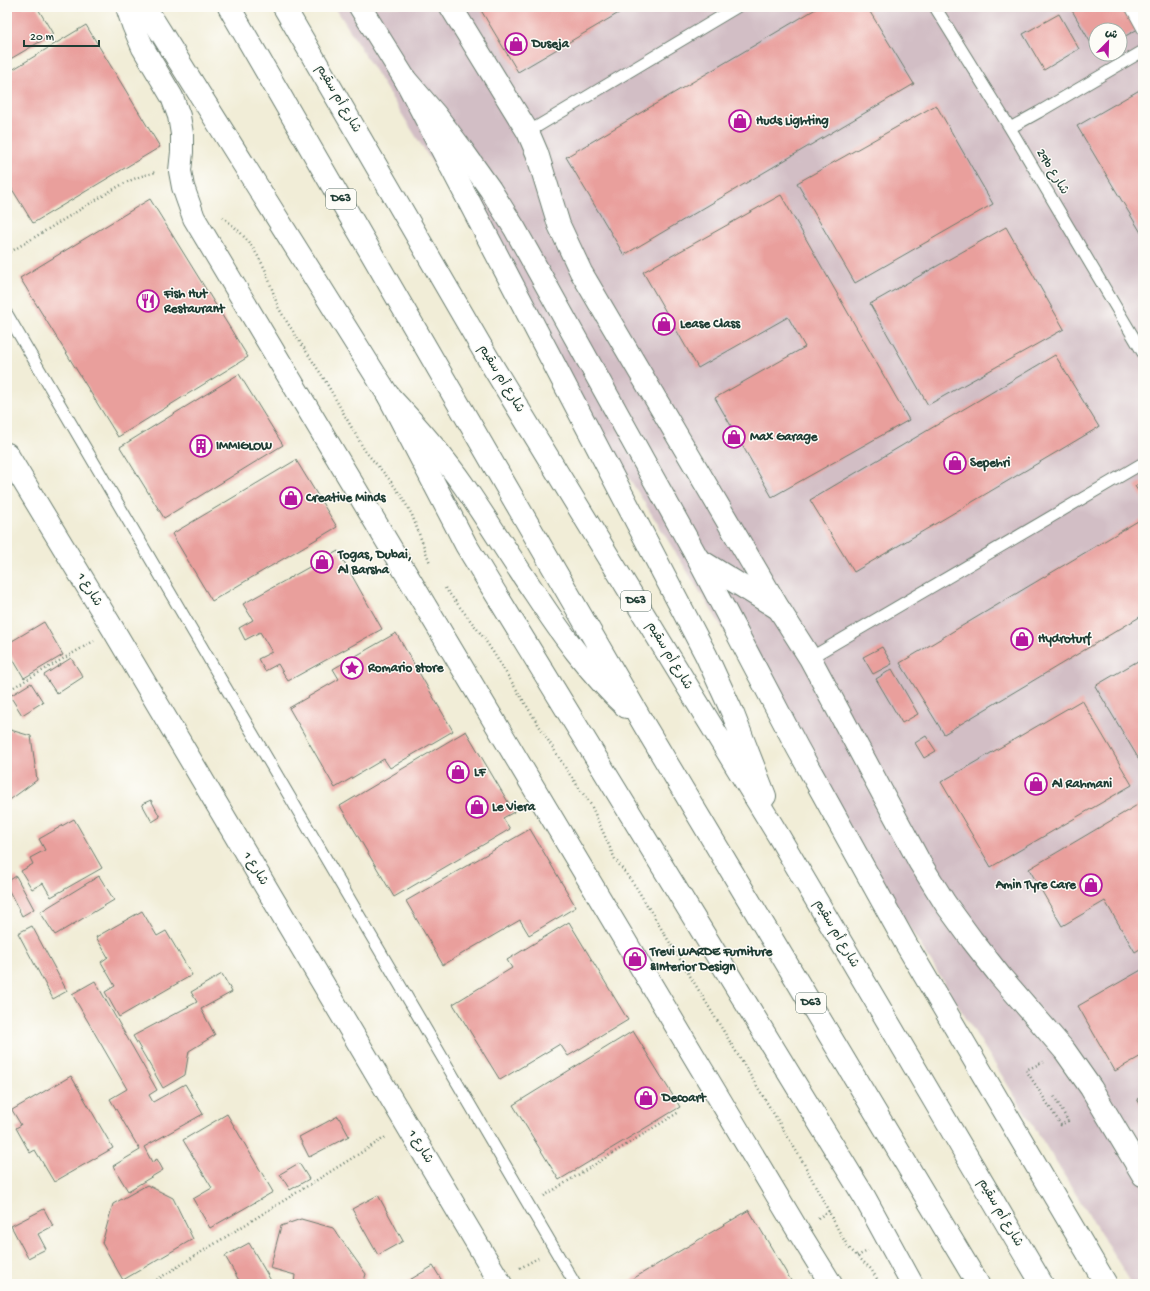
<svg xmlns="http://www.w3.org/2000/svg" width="1150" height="1291" viewBox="0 0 1150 1291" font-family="'Gochi Hand','Playpen Sans Arabic',sans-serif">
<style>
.industrial{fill:#d2bec5;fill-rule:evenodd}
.building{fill:#e99f9c}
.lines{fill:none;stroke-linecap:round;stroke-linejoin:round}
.lane-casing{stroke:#687b6d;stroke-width:13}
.street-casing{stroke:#687b6d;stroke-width:24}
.secondary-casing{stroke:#687b6d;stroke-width:24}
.primary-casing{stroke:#687b6d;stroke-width:24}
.path{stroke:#687b6d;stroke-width:2.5;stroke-dasharray:1 3;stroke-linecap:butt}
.lane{stroke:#fff;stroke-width:11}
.street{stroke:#fff;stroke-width:22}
.secondary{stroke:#fff;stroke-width:22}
.primary{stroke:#fff;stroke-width:22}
.labels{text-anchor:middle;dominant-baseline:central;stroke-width:3;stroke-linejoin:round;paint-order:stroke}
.shield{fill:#fdfcf7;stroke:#62766e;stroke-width:1}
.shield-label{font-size:12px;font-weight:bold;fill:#1f3d34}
.poi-label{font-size:13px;font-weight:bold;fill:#1f3d34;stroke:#fdfcf7;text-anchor:start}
.street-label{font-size:13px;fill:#1f3d34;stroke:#fdfcf7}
</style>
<rect width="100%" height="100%" fill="#fdfcf7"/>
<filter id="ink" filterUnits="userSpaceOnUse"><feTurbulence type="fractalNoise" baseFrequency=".025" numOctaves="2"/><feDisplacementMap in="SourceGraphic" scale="8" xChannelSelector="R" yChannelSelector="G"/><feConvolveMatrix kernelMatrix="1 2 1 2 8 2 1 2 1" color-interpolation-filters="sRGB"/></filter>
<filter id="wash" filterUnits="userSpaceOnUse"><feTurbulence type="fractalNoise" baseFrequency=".012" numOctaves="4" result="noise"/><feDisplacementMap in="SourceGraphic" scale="16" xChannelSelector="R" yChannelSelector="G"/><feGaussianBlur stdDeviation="0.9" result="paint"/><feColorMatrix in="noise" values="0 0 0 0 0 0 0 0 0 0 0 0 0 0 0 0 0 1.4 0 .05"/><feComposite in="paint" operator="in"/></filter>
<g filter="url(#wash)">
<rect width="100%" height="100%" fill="#f1edd7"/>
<!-- industrial -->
<path class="industrial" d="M 335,7 L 1143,7 L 1143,1284 L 1132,1284 ZM 1096,30 L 1120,30 L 1120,54 L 1096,54 Z"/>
<g id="blocks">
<!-- building -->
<path class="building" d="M 7,7 L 37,7 L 53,34 L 7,61 Z
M 479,7 L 629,7 L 518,72 Z
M 819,7 L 867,7 L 914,84 L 624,255 L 566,157 Z
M 1070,7 L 1125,7 L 1138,29 L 1120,39 L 1120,30 L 1096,30 L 1096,52 Z
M 1059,14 L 1079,49 L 1044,70 L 1023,34 Z
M 86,25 L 160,147 L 33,223 L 7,181 L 7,73 Z
M 1143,88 L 1143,236 L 1077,126 Z
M 936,105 L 993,204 L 855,283 L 797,183 Z
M 781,195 L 909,420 L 772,497 L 715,398 L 805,347 L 788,317 L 698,368 L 643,272 Z
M 150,199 L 248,357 L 118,437 L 20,278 Z
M 1006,227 L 1064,329 L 928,405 L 870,304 Z
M 1055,355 L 1099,427 L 854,572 L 810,500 Z
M 239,374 L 283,445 L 164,518 L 120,447 Z
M 296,460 L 337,527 L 212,601 L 172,534 Z
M 1143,481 L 1143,499 L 1135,486 Z
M 1143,518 L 1143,615 L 944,734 L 900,663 Z
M 338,551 L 382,629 L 288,681 L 278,664 L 265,671 L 258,659 L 272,652 L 260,632 L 245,640 L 239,628 L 253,620 L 243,604 Z
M 44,622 L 63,655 L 24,678 L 7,649 L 7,644 Z
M 396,633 L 453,731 L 390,768 L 384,759 L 335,788 L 289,708 L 339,679 L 333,669 Z
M 882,647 L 892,664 L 873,674 L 863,657 Z
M 71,658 L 83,677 L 57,694 L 44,675 Z
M 1143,658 L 1143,766 L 1095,686 Z
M 892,669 L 918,714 L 902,723 L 876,679 Z
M 31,683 L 43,702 L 22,715 L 10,696 Z
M 1082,700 L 1132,785 L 991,867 L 941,782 Z
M 7,729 L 31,736 L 37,780 L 7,802 Z
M 466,731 L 514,812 L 503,818 L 510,829 L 394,897 L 340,806 Z
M 926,736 L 936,751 L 924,758 L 915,743 Z
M 151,800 L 160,817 L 152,822 L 142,804 Z
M 1139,804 L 1143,811 L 1143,947 L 1135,952 L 1105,901 L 1062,926 L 1029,869 Z
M 74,819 L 102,868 L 51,897 L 43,883 L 32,889 L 21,871 L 33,864 L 30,858 L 45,850 L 39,839 Z
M 530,829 L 576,907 L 529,935 L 520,920 L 443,965 L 406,901 Z
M 16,876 L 34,909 L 22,916 L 7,887 L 7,882 Z
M 99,876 L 114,900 L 55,935 L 40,912 Z
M 142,911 L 157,936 L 166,931 L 192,975 L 119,1017 L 105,992 L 115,986 L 101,962 L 108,957 L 96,937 Z
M 569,922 L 628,1020 L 568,1056 L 560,1044 L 500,1080 L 453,1004 L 512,968 L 507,960 Z
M 32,926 L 67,991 L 53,999 L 18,933 Z
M 1143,969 L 1143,1055 L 1115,1071 L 1078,1006 Z
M 222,974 L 232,992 L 201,1009 L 215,1035 L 189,1051 L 185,1075 L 163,1088 L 133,1036 L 197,1002 L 191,992 Z
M 95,981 L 157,1090 L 149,1095 L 153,1102 L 185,1084 L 203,1114 L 144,1147 L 152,1162 L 157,1159 L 163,1170 L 128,1191 L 113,1166 L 140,1150 L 110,1099 L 127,1089 L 72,994 Z
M 633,1031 L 680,1107 L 559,1180 L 513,1105 Z
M 71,1076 L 113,1148 L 54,1182 L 35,1150 L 30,1153 L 16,1128 L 21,1125 L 12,1110 Z
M 1143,1096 L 1143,1109 L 1137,1099 Z
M 227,1114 L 273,1192 L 210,1228 L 193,1199 L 212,1188 L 183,1140 Z
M 338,1116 L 349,1136 L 309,1157 L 299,1137 Z
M 299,1163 L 309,1179 L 290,1190 L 280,1174 Z
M 147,1185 L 173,1198 L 193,1239 L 123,1280 L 102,1243 L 113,1204 Z
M 378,1195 L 403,1241 L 378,1255 L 352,1209 Z
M 44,1209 L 53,1226 L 38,1234 L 46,1249 L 28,1258 L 11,1226 Z
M 749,1210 L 793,1284 L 624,1284 Z
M 301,1219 L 333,1228 L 366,1274 L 363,1284 L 294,1284 L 295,1275 L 270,1268 L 281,1226 Z
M 249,1243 L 273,1284 L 241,1284 L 225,1256 Z
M 433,1266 L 444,1284 L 403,1284 Z"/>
</g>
</g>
<g filter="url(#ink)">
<use href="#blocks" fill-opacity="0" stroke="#687b6d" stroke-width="1"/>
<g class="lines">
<!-- lane casing -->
<g class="lane-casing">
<path id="lane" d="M 935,7 L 1010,128 L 1143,353
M 1131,7 L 1143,29
M 1010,128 L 1039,112 L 1143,51
M 528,132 L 737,7
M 7,314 L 575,1284
M 810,658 L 1143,463"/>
</g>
<!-- street casing -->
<g class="street-casing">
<path id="street" d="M 127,7 L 133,25 L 143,48 L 172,97 L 179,116 L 182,134 L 182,152 L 180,171 L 183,187 L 194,218 L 797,1229 L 831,1284
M 451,7 L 528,132 L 537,153 L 559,225 L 581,272 L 779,609 L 810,658 L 920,863 L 945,903 L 972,940 L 1001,977 L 1065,1051 L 1091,1088 L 1143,1175
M 7,454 L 113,629 L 501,1284"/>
</g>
<!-- secondary casing -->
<g class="secondary-casing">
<path id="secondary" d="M 145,7 L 388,395 L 466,545 L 865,1198 L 912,1284
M 360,7 L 405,79 L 435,114 L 463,151 L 490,189 L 515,229 L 698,559 L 797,747 L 906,944 L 1106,1284
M 698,559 L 779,609"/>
</g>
<!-- primary casing -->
<g class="primary-casing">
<path id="primary" d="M 229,7 L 643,723 L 978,1284
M 284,7 L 493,367 L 778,835 L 1042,1284
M 405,79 L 706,655 L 733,714 L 765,796
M 388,395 C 415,424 441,453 464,486 C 488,521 510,557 534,592 C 561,633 589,673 626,707"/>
</g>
<!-- path -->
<path class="path" d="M 223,217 L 240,232 L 251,245 L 259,258 L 266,271 L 278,307 L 287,322 L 323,377 L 365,451 L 389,479 L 402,497 L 412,515 L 430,563
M 7,254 L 114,189 C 128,181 141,175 157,172
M 445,588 L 481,634 L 493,652 L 568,772 L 591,805 L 615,859 L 636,887 L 803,1162 L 841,1235 L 849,1248 L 871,1269 L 880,1284
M 7,691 L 94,641
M 1044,1062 L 1026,1070 L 1061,1125 L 1068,1121 L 1054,1096
M 544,1196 L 679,1112
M 818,1218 L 830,1211
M 857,1256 L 868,1251
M 520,1268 L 538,1258
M 150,1284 L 386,1137"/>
<!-- lane -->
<use href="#lane" class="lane"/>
<!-- street -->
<use href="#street" class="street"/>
<!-- secondary -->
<use href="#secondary" class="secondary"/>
<!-- primary -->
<use href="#primary" class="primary"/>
</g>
</g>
<!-- icons -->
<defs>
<g id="shop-ring" transform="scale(1.15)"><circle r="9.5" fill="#fdfcf7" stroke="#b5179e" stroke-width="1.5"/><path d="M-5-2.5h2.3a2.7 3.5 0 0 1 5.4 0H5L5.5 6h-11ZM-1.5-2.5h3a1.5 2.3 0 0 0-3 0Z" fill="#b5179e"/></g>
<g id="restaurant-ring" transform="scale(1.15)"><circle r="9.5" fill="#fdfcf7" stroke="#b5179e" stroke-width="1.5"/><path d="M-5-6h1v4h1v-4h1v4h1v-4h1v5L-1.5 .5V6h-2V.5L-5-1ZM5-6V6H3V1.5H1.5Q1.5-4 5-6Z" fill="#b5179e"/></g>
<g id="building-ring" transform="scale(1.15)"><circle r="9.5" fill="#fdfcf7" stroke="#b5179e" stroke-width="1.5"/><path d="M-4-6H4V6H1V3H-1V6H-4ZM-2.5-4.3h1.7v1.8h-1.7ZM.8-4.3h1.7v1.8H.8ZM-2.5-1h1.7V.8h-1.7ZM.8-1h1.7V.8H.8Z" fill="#b5179e"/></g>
<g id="sight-ring" transform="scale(1.15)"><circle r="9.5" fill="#fdfcf7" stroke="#b5179e" stroke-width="1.5"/><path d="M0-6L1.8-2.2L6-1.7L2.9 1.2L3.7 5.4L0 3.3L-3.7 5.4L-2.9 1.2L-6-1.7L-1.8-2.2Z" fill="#b5179e"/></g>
</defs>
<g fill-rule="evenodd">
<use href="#shop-ring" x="516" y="44"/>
<use href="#shop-ring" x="740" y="121"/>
<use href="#restaurant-ring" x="148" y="301"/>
<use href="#shop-ring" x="664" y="324"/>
<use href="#shop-ring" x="734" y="437"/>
<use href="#building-ring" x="201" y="446"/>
<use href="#shop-ring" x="955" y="463"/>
<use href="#shop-ring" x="291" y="498"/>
<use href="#shop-ring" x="322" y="562"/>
<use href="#shop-ring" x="1022" y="639"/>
<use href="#sight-ring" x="352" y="668"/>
<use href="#shop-ring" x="458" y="772"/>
<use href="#shop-ring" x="1036" y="784"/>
<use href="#shop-ring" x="477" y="807"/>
<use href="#shop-ring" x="1091" y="885"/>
<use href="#shop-ring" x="635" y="959"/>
<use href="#shop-ring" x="646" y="1098"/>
</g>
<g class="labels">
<!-- shield labels -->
<g class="shield">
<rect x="326" y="189" width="30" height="20" rx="3"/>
<rect x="621" y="591" width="30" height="20" rx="3"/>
<rect x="796" y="993" width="30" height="20" rx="3"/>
</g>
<g class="shield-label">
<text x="341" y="199">D63</text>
<text x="636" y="601">D63</text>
<text x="811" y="1003">D63</text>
</g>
<!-- poi labels -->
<g class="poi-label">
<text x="532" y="44">Duseja</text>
<text x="756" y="121">Huds Lighting</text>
<text x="164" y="294">Fish Hut<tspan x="164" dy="15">Restaurant</tspan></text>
<text x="680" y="324">Lease Class</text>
<text x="750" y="437">Max Garage</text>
<text x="216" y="446">IMMIGLOW</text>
<text x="970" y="463">Sepehri</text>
<text x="306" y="498">Creative Minds</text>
<text x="338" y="555">Togas, Dubai,<tspan x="338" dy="15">Al Barsha</tspan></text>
<text x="1038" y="639">Hydroturf</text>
<text x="368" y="668">Romario store</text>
<text x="474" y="772">LF</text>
<text x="1052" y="784">Al Rahmani</text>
<text x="492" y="807">Le Viera</text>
<text x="1076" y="885" text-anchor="end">Amin Tyre Care</text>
<text x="650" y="952">Trevi WARDE Furniture<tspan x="650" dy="15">&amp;Interior Design</tspan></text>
<text x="662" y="1098">Decoart</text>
</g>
<!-- street labels -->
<g class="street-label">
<text transform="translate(338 99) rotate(60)">شارع أم سقيم</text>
<text transform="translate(1052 172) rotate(59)">29b شارع</text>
<text transform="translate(501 379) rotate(59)">شارع أم سقيم</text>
<text transform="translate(89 590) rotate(59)">شارع 1</text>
<text transform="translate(669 656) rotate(59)">شارع أم سقيم</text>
<text transform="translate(255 869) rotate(59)">شارع 1</text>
<text transform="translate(836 934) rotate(60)">شارع أم سقيم</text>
<text transform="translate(420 1147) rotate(59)">شارع 1</text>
<text transform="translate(1000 1213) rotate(60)">شارع أم سقيم</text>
</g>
</g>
<!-- margin -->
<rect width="1150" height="1291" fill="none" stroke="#fdfcf7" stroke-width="24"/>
<!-- north arrow -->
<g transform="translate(1108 42) rotate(23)"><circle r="19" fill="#fdfcf7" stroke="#a4b0a9"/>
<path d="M0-3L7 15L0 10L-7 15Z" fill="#b5179e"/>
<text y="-6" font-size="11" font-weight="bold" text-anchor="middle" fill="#1f3d34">ش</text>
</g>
<!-- scale -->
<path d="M24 40v6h75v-6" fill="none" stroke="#1f3d34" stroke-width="2"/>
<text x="30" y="40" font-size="12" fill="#1f3d34" stroke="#fdfcf7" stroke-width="3" paint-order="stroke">20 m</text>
</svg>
